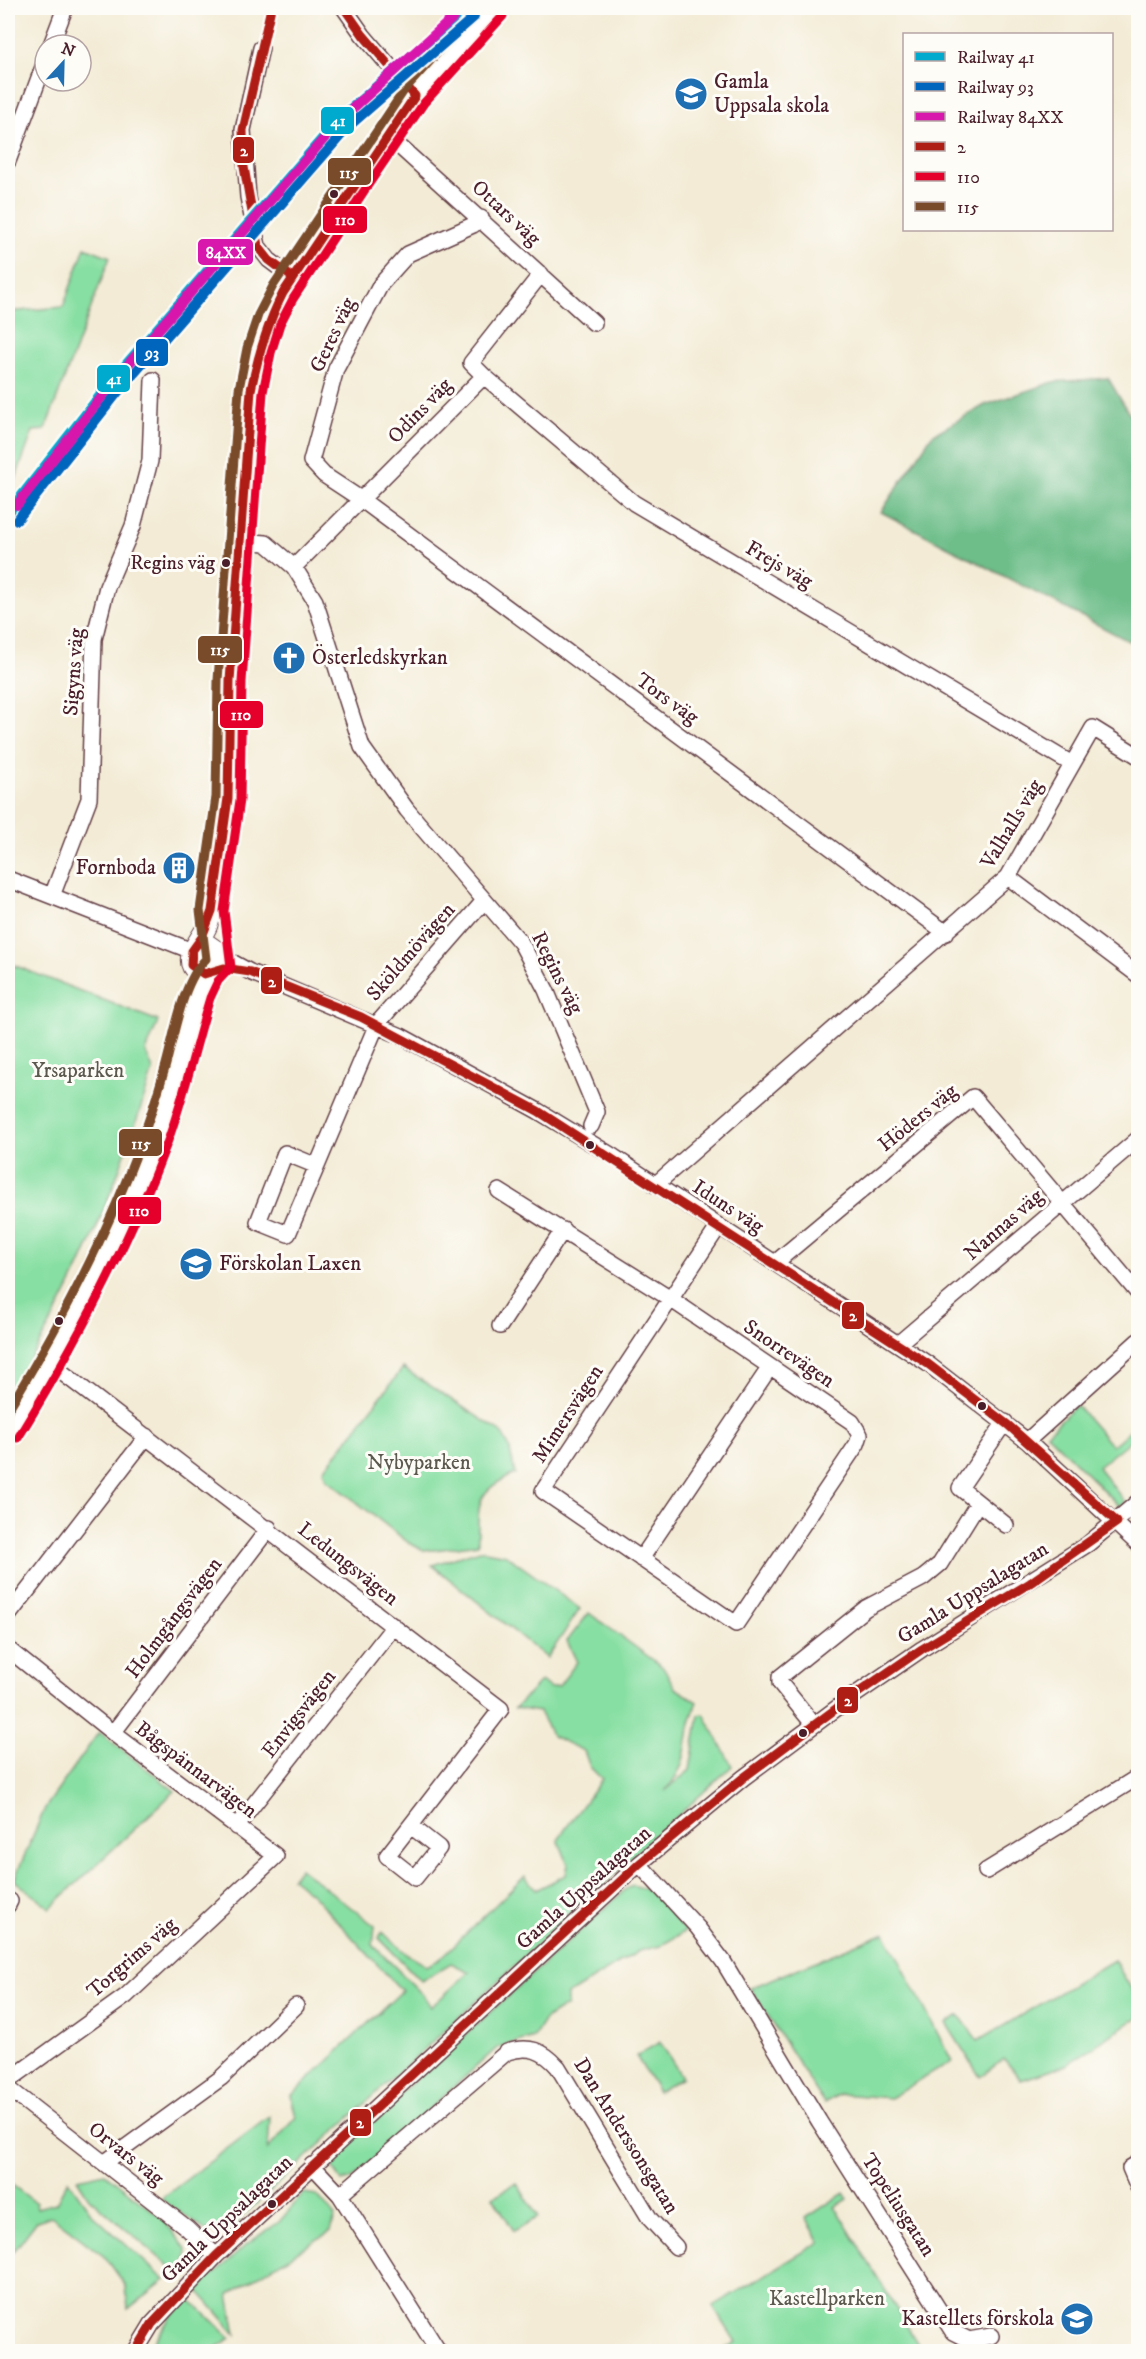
<svg xmlns="http://www.w3.org/2000/svg" width="1146" height="2359" viewBox="0 0 1146 2359" font-family="'IM FELL DW Pica',serif">
<style>
.green{fill:#87dfa3;stroke:#687f67;stroke-width:1.5}
.forest{fill:#6dbe89;stroke:#5c6e5a;stroke-width:1.5}
.lines{fill:none;stroke-linecap:round;stroke-linejoin:round}
.minor-casing{stroke:#633e44;stroke-width:18}
.major-casing{stroke:#633e44;stroke-width:22}
.minor{stroke:#fff;stroke-width:15}
.major{stroke:#fff;stroke-width:20}
.bus-1-casing{stroke:#fdfcf7;stroke-width:14}
.bus-2-casing{stroke:#fdfcf7;stroke-width:14}
.bus-3-casing{stroke:#fdfcf7;stroke-width:14}
.bus-1{stroke:#af1e14;stroke-width:9}
.bus-2{stroke:#e4002b;stroke-width:9}
.bus-3{stroke:#7a4b2a;stroke-width:9}
.rail-1-casing{stroke:#fdfcf7;stroke-width:15}
.rail-2-casing{stroke:#fdfcf7;stroke-width:15}
.rail-3-casing{stroke:#fdfcf7;stroke-width:15}
.rail-1{stroke:#00a9ce;stroke-width:10}
.rail-2{stroke:#0065bd;stroke-width:10}
.rail-3{stroke:#d817ac;stroke-width:10}
.bus-dot{fill:#4a1f2b;stroke:#fdfcf7;stroke-width:2}
.labels{text-anchor:middle;dominant-baseline:central;stroke-width:6;stroke-linejoin:round;paint-order:stroke}
.bus-label{font-size:20px;fill:#4a1f2b;stroke:#fdfcf7;text-anchor:end}
.poi-label{font-size:21px;fill:#4a1f2b;stroke:#fdfcf7;text-anchor:start}
.street-label{font-size:21px;fill:#4a1f2b;stroke:#fdfcf7}
.park-label{font-size:21px;fill:#5c594f;stroke:#fdfcf7}
.line-badge{stroke:#fdfcf7;stroke-width:2}
.badge-label{font-size:16px;text-anchor:middle;font-weight:bold;fill:#fff}
</style>
<rect width="100%" height="100%" fill="#fdfcf7"/>
<filter id="ink" filterUnits="userSpaceOnUse"><feTurbulence type="fractalNoise" baseFrequency=".0167" numOctaves="2"/><feDisplacementMap in="SourceGraphic" scale="12" xChannelSelector="R" yChannelSelector="G"/><feConvolveMatrix kernelMatrix="1 2 1 2 8 2 1 2 1" color-interpolation-filters="sRGB"/></filter>
<filter id="wash" filterUnits="userSpaceOnUse"><feTurbulence type="fractalNoise" baseFrequency=".008" numOctaves="4" result="noise"/><feDisplacementMap in="SourceGraphic" scale="24" xChannelSelector="R" yChannelSelector="G"/><feGaussianBlur stdDeviation="1.35" result="paint"/><feColorMatrix in="noise" values="0 0 0 0 0 0 0 0 0 0 0 0 0 0 0 0 0 1.4 0 .05"/><feComposite in="paint" operator="in"/></filter>
<g filter="url(#wash)">
<rect width="100%" height="100%" fill="#f3ebd5"/>
<!-- green -->
<path class="green" d="M 85,247 L 110,257 L 45,430 L 33,431 L 15,480 L 8,488 L 8,312 L 63,307 Z
M 8,963 L 158,1021 L 146,1052 L 153,1070 C 126,1155 95,1243 52,1321 C 38,1347 22,1372 8,1397 Z
M 403,1368 L 501,1432 L 509,1446 L 515,1474 C 475,1490 478,1504 478,1544 L 435,1550 L 423,1550 L 409,1543 L 327,1479 L 324,1470 Z
M 1076,1405 L 1112,1446 L 1138,1424 L 1138,1434 L 1098,1467 L 1125,1502 L 1119,1506 L 1047,1434 Z
M 480,1550 L 506,1555 L 580,1609 L 547,1658 L 432,1565 Z
M 589,1613 L 664,1668 L 675,1688 L 698,1702 C 680,1737 695,1757 665,1791 L 690,1770 L 699,1715 L 704,1714 L 732,1766 L 231,2227 L 208,2232 L 161,2199 L 270,2116 L 268,2149 L 296,2117 L 291,2096 L 402,1991 L 312,1894 L 292,1878 L 300,1868 L 375,1926 L 373,1945 L 423,1995 L 431,2007 L 469,1972 L 451,1963 L 421,1981 L 379,1938 L 382,1932 L 408,1955 L 427,1966 L 439,1960 L 525,1876 L 536,1890 L 566,1875 L 568,1864 L 558,1839 L 602,1779 L 590,1767 L 584,1751 L 552,1736 L 539,1712 L 515,1708 L 541,1681 L 550,1688 L 559,1686 L 577,1662 L 567,1641 Z
M 99,1732 L 175,1791 L 50,1908 L 14,1880 L 45,1808 Z
M 633,1885 L 650,1891 L 686,1931 L 660,1946 L 639,1951 L 567,1995 L 567,2005 L 545,2019 L 534,2037 L 497,2048 L 352,2179 L 342,2181 L 334,2169 L 335,2155 L 346,2143 L 626,1889 Z
M 885,1933 L 952,2061 L 890,2098 L 840,2094 L 824,2103 L 750,1988 Z
M 1114,1960 L 1138,2000 L 1138,2017 L 1066,2065 L 1021,2080 L 1004,2059 L 980,2077 L 946,2023 L 959,2015 L 978,2041 Z
M 660,2042 L 682,2077 L 658,2092 L 636,2056 Z
M 105,2173 L 164,2220 L 187,2250 L 186,2261 L 175,2271 L 89,2198 L 77,2179 Z
M 68,2180 L 92,2214 L 165,2280 L 128,2309 L 126,2286 L 106,2258 L 51,2216 L 37,2221 L 8,2259 L 8,2182 L 36,2203 L 37,2208 L 56,2203 Z
M 517,2183 L 538,2217 L 514,2231 L 493,2197 Z
M 304,2193 L 317,2195 L 335,2216 L 331,2231 L 229,2294 L 236,2334 L 194,2286 L 216,2273 L 247,2244 L 279,2222 Z
M 844,2193 L 848,2199 L 835,2207 L 922,2351 L 721,2351 L 736,2342 L 713,2306 L 820,2242 L 806,2218 Z
M 188,2298 L 231,2338 L 211,2351 L 149,2351 L 170,2317 Z"/>
<!-- forest -->
<path class="forest" d="M 1108,378 L 1138,429 L 1138,646 L 881,512 L 932,435 L 985,405 L 1053,382 Z"/>
</g>
<g filter="url(#ink)">
<g class="lines">
<!-- minor casing -->
<g class="minor-casing">
<path id="minor" d="M 344,8 L 363,35 L 415,96
M 51,45 L 65,8
M 261,48 L 243,130 L 248,197 L 258,246 L 269,260 L 293,278
M 388,136 L 594,323
M 8,161 L 45,62
M 481,218 L 473,225 L 408,254 L 381,284 L 336,369 L 311,461 L 324,475 L 362,500 L 946,933
M 484,376 L 634,503 L 1072,764
M 240,541 L 266,543 L 294,567 L 315,601 L 362,747 L 407,810 L 521,943 L 546,990 L 597,1112 L 591,1126
M 294,567 L 484,376 L 471,363 L 541,274
M 1008,877 L 1138,975
M 8,879 L 192,951
M 52,896 L 89,799 L 94,639 L 107,587 L 133,526 L 150,461 L 153,380
M 219,955 L 250,972 L 401,1036 L 538,1111 L 614,1157 L 928,1364 L 1027,1441 L 1138,1544
M 317,1166 L 288,1234 L 258,1222 L 285,1153 L 317,1166 L 377,1024 L 484,901
M 655,1185 L 1008,877 L 1093,728 L 1138,756
M 499,1191 L 669,1298 L 852,1422 L 860,1435 L 857,1444 L 736,1624 L 543,1491 L 719,1226
M 775,1263 L 973,1097 L 1138,1293
M 500,1326 L 563,1230
M 899,1343 L 1138,1139
M 51,1364 L 501,1709 L 387,1856 L 415,1878 L 439,1848 L 411,1826
M 1005,1422 L 960,1488 L 1006,1525
M 1027,1441 L 1138,1341
M 641,1559 L 770,1367
M 8,1616 L 147,1436
M 8,1649 L 113,1733 L 276,1856 L 126,1996 L 8,2081
M 814,1725 L 780,1683 L 780,1677 L 866,1608 L 923,1578 L 940,1564 L 978,1503
M 113,1733 L 269,1528
M 236,1827 L 394,1626
M 639,1864 L 698,1928 L 723,1961 L 819,2121 L 953,2332 L 969,2340 L 991,2336
M 986,1871 L 1138,1777
M 8,1905 L 10,1901
M 8,2088 L 187,2228 L 216,2256
M 104,2163 L 221,2078 L 296,2006
M 1138,2163 L 1130,2168 L 1138,2187
M 312,2165 L 340,2195 L 439,2352
M 340,2195 L 507,2052 C 529,2045 543,2050 558,2067 L 650,2219 L 676,2247
M 135,2352 L 152,2324 L 216,2256 L 639,1864 L 743,1778 L 849,1699 L 922,1649 L 1088,1544 L 1138,1502"/>
</g>
<!-- major casing -->
<g class="major-casing">
<path id="major" d="M 196,947 L 208,945 L 218,952 L 220,960 C 218,971 209,976 198,973 C 180,959 201,941 207,926 C 220,890 222,851 226,814 C 232,770 228,725 230,681 C 234,584 244,487 251,390 L 259,350 L 269,319 L 283,293 L 415,96 L 494,8
M 8,1432 C 67,1338 114,1248 153,1143 C 175,1088 183,1028 208,974"/>
</g>
<!-- minor -->
<use href="#minor" class="minor"/>
<!-- major -->
<use href="#major" class="major"/>
<!-- bus-1 casing -->
<g class="bus-1-casing">
<path id="bus-1" d="M 271,8 L 243,130 L 244,167 L 258,246 L 269,260 L 293,278
M 344,8 L 363,35 L 415,96
M 415,96 L 283,293 C 267,324 258,356 251,390 L 230,681 L 228,798 L 212,911 L 202,937 L 192,951 L 191,965 L 204,974 L 224,968 L 250,972 L 361,1017 L 538,1111 L 928,1364 L 1008,1425 L 1117,1522
M 135,2352 L 152,2324 L 216,2256 L 639,1864 L 743,1778 L 849,1699 L 922,1649 L 1030,1583 L 1117,1522"/>
</g>
<!-- bus-2 casing -->
<g class="bus-2-casing">
<path id="bus-2" d="M 18,1438 C 75,1345 127,1249 166,1146 C 184,1098 195,1047 210,998 L 218,981 L 231,967 L 224,911 L 240,800 L 242,682 L 263,392 L 271,353 L 280,324 L 293,299 L 366,188 L 424,103 L 503,16"/>
</g>
<!-- bus-3 casing -->
<g class="bus-3-casing">
<path id="bus-3" d="M 8,1410 C 73,1303 131,1189 165,1068 C 174,1037 182,981 206,959 L 200,910 L 216,797 L 218,680 L 239,389 L 247,348 L 258,315 L 273,286 L 405,89 L 478,8"/>
</g>
<!-- bus-1 -->
<use href="#bus-1" class="bus-1"/>
<!-- bus-2 -->
<use href="#bus-2" class="bus-2"/>
<!-- bus-3 -->
<use href="#bus-3" class="bus-3"/>
<!-- rail-1 casing -->
<g class="rail-1-casing">
<path id="rail-1" d="M 8,513 L 109,384 L 340,118 L 466,8"/>
</g>
<!-- rail-2 casing -->
<g class="rail-2-casing">
<path id="rail-2" d="M 17,520 L 118,392 L 349,126 L 474,17"/>
</g>
<!-- rail-3 casing -->
<g class="rail-3-casing">
<path id="rail-3" d="M 17,505 L 119,375 L 342,118 L 454,17"/>
</g>
<!-- rail-1 -->
<use href="#rail-1" class="rail-1"/>
<!-- rail-2 -->
<use href="#rail-2" class="rail-2"/>
<!-- rail-3 -->
<use href="#rail-3" class="rail-3"/>
</g>
</g>
<!-- icons -->
<defs>
<g id="school-disc" transform="scale(1.725)"><circle r="9.5" fill="#1f6fb2" stroke="#fdfcf7"/><path d="M0-5L7-2L0 1L-7-2ZM-4 1L0 2.5L4 1V4Q0 6-4 4Z" fill="#fff"/></g>
<g id="church-disc" transform="scale(1.725)"><circle r="9.5" fill="#1f6fb2" stroke="#fdfcf7"/><path d="M-1.2-6h2.4v3.5h3.3v2.4h-3.3V6h-2.4V-.1h-3.3v-2.4h3.3Z" fill="#fff"/></g>
<g id="building-disc" transform="scale(1.725)"><circle r="9.5" fill="#1f6fb2" stroke="#fdfcf7"/><path d="M-4-6H4V6H1V3H-1V6H-4ZM-2.5-4.3h1.7v1.8h-1.7ZM.8-4.3h1.7v1.8H.8ZM-2.5-1h1.7V.8h-1.7ZM.8-1h1.7V.8H.8Z" fill="#fff"/></g>
</defs>
<g fill-rule="evenodd">
<use href="#school-disc" x="691" y="94"/>
<use href="#church-disc" x="289" y="658"/>
<use href="#building-disc" x="179" y="868"/>
<use href="#school-disc" x="196" y="1264"/>
<use href="#school-disc" x="1077" y="2319"/>
</g>
<!-- markers -->
<g class="bus-dot">
<circle cx="334" cy="194" r="5"/>
<circle cx="226" cy="563" r="5"/>
<circle cx="590" cy="1145" r="5"/>
<circle cx="59" cy="1321" r="5"/>
<circle cx="982" cy="1406" r="5"/>
<circle cx="803" cy="1733" r="5"/>
<circle cx="272" cy="2204" r="5"/>
</g>
<g class="labels">
<!-- bus labels -->
<g class="bus-label">
<text x="215" y="563">Regins väg</text>
</g>
<!-- poi labels -->
<g class="poi-label">
<text x="714" y="82">Gamla<tspan x="714" dy="24">Uppsala skola</tspan></text>
<text x="312" y="658">Österledskyrkan</text>
<text x="156" y="868" text-anchor="end">Fornboda</text>
<text x="219" y="1264">Förskolan Laxen</text>
<text x="1054" y="2319" text-anchor="end">Kastellets förskola</text>
</g>
<!-- street labels -->
<g class="street-label">
<text transform="translate(506 213) rotate(43)">Ottars väg</text>
<text transform="translate(333 335) rotate(-65)">Geres väg</text>
<text transform="translate(420 411) rotate(-46)">Odins väg</text>
<text transform="translate(779 565) rotate(30)">Frejs väg</text>
<text transform="translate(74 672) rotate(-86)">Sigyns väg</text>
<text transform="translate(667 699) rotate(36)">Tors väg</text>
<text transform="translate(1012 824) rotate(-59)">Valhalls väg</text>
<text transform="translate(411 952) rotate(-49)">Sköldmövägen</text>
<text transform="translate(557 973) rotate(63)">Regins väg</text>
<text transform="translate(918 1118) rotate(-39)">Höders väg</text>
<text transform="translate(728 1207) rotate(33)">Iduns väg</text>
<text transform="translate(1004 1225) rotate(-41)">Nannas väg</text>
<text transform="translate(789 1354) rotate(34)">Snorrevägen</text>
<text transform="translate(568 1414) rotate(-57)">Mimersvägen</text>
<text transform="translate(348 1564) rotate(38)">Ledungsvägen</text>
<text transform="translate(973 1593) rotate(-32)">Gamla Uppsalagatan</text>
<text transform="translate(174 1618) rotate(-53)">Holmgångsvägen</text>
<text transform="translate(299 1714) rotate(-52)">Envigsvägen</text>
<text transform="translate(196 1770) rotate(37)">Bågspännarvägen</text>
<text transform="translate(584 1888) rotate(-42)">Gamla Uppsalagatan</text>
<text transform="translate(132 1958) rotate(-41)">Torgrims väg</text>
<text transform="translate(626 2136) rotate(58)">Dan Anderssonsgatan</text>
<text transform="translate(126 2154) rotate(38)">Orvars väg</text>
<text transform="translate(898 2205) rotate(57)">Topeliusgatan</text>
<text transform="translate(227 2219) rotate(-44)">Gamla Uppsalagatan</text>
</g>
<!-- park labels -->
<g class="park-label">
<text x="78" y="1071">Yrsaparken</text>
<text x="419" y="1463">Nybyparken</text>
<text x="827" y="2299">Kastellparken</text>
</g>
</g>
<g class="line-badge">
<rect x="320" y="106" width="35" height="29" rx="6" fill="#00a9ce"/>
<rect x="232" y="136" width="23" height="28" rx="6" fill="#af1e14"/>
<rect x="327" y="157" width="45" height="29" rx="6" fill="#7a4b2a"/>
<rect x="322" y="205" width="46" height="29" rx="6" fill="#e4002b"/>
<rect x="197" y="238" width="57" height="28" rx="6" fill="#d817ac"/>
<rect x="135" y="338" width="34" height="29" rx="6" fill="#0065bd"/>
<rect x="96" y="364" width="35" height="29" rx="6" fill="#00a9ce"/>
<rect x="197" y="635" width="46" height="29" rx="6" fill="#7a4b2a"/>
<rect x="219" y="700" width="45" height="29" rx="6" fill="#e4002b"/>
<rect x="260" y="966" width="23" height="29" rx="6" fill="#af1e14"/>
<rect x="118" y="1128" width="45" height="29" rx="6" fill="#7a4b2a"/>
<rect x="117" y="1196" width="45" height="29" rx="6" fill="#e4002b"/>
<rect x="841" y="1301" width="24" height="29" rx="6" fill="#af1e14"/>
<rect x="836" y="1686" width="23" height="28" rx="6" fill="#af1e14"/>
<rect x="349" y="2108" width="23" height="29" rx="6" fill="#af1e14"/>
</g>
<g class="badge-label">
<text x="338" y="126">41</text>
<text x="244" y="156">2</text>
<text x="349" y="178">115</text>
<text x="345" y="225">110</text>
<text x="226" y="258">84XX</text>
<text x="152" y="358">93</text>
<text x="114" y="384">41</text>
<text x="220" y="655">115</text>
<text x="241" y="720">110</text>
<text x="272" y="987">2</text>
<text x="141" y="1149">115</text>
<text x="139" y="1216">110</text>
<text x="853" y="1321">2</text>
<text x="848" y="1706">2</text>
<text x="360" y="2128">2</text>
</g>
<!-- margin -->
<rect width="1146" height="2359" fill="none" stroke="#fdfcf7" stroke-width="30"/>
<!-- legend -->
<rect x="903" y="33" width="210" height="198" fill="#fdfcf7" stroke="#b5a4a5" stroke-width="1.5"/>
<rect x="915" y="52" width="30" height="9" fill="#00a9ce" stroke="#b5a4a5" stroke-width="1.5"/>
<text x="957" y="63" font-size="18" fill="#4a1f2b">Railway 41</text>
<rect x="915" y="82" width="30" height="9" fill="#0065bd" stroke="#b5a4a5" stroke-width="1.5"/>
<text x="957" y="93" font-size="18" fill="#4a1f2b">Railway 93</text>
<rect x="915" y="112" width="30" height="9" fill="#d817ac" stroke="#b5a4a5" stroke-width="1.5"/>
<text x="957" y="123" font-size="18" fill="#4a1f2b">Railway 84XX</text>
<rect x="915" y="142" width="30" height="9" fill="#af1e14" stroke="#b5a4a5" stroke-width="1.5"/>
<text x="957" y="153" font-size="18" fill="#4a1f2b">2</text>
<rect x="915" y="172" width="30" height="9" fill="#e4002b" stroke="#b5a4a5" stroke-width="1.5"/>
<text x="957" y="183" font-size="18" fill="#4a1f2b">110</text>
<rect x="915" y="202" width="30" height="9" fill="#7a4b2a" stroke="#b5a4a5" stroke-width="1.5"/>
<text x="957" y="213" font-size="18" fill="#4a1f2b">115</text>
<!-- north arrow -->
<g transform="translate(63 63) rotate(22)"><circle r="28" fill="#fdfcf7" stroke="#b5a4a5" stroke-width="1.5"/>
<path d="M0-4.5L10 22L0 15L-10 22Z" fill="#1f6fb2"/>
<text y="-9" font-size="16" font-weight="bold" text-anchor="middle" fill="#4a1f2b">N</text>
</g>
</svg>
